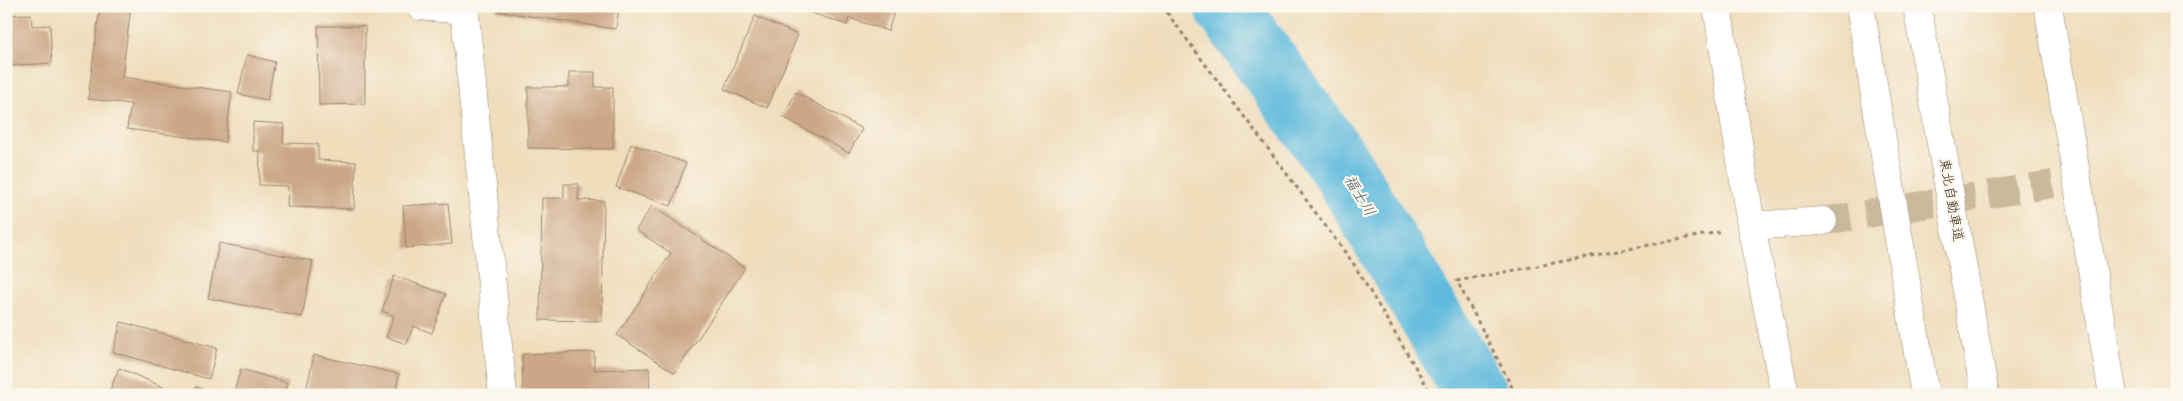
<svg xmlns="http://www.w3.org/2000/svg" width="2183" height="401" viewBox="0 0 2183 401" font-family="Kalam,'Klee One',sans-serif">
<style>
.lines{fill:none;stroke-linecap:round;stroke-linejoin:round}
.river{stroke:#5fbadd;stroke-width:64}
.building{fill:#cca787}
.minor-tunnel{stroke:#cbb99c;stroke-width:28;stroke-dasharray:28 14;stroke-linecap:butt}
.minor-casing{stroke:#95846d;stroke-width:29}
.tertiary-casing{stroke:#95846d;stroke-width:29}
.motorway-casing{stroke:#95846d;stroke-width:29}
.path{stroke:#95846d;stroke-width:3;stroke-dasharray:4 4;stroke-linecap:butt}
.minor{stroke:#fff;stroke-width:28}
.tertiary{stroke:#fff;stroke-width:28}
.motorway{stroke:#fff;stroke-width:28}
.labels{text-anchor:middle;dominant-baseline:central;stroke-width:4.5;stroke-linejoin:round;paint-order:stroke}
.street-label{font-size:14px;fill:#3b2a1e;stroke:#fbf7ec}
.water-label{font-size:15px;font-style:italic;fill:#485c61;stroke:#fbf7ec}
</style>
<rect width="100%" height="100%" fill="#fbf7ec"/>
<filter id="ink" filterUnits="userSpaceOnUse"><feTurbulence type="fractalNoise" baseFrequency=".02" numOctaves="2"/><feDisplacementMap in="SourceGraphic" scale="10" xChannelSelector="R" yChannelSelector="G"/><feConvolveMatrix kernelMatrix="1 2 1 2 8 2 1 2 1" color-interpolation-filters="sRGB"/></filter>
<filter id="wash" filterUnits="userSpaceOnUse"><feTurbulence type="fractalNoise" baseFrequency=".0096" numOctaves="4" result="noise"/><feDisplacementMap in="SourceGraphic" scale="20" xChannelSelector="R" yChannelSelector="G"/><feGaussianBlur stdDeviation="1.12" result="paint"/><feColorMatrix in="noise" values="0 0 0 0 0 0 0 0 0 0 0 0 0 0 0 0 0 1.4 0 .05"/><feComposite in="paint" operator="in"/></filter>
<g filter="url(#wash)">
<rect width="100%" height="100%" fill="#efddbc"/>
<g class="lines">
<!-- river -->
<path class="river" d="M 1226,6 L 1342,168 L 1477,395"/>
</g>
<g id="blocks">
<!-- building -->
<path class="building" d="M 100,6 L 131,6 L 122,77 L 232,92 L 225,142 L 127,129 L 131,104 L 88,99 Z
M 497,6 L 619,6 L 616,29 L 497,11 Z
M 792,6 L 896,6 L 888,31 L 849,18 L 847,25 Z
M 31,14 L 32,26 L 50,25 L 52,63 L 6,66 L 6,15 Z
M 755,16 L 798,35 L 767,108 L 724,89 Z
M 318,26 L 365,26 L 365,104 L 319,105 Z
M 247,55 L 275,62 L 267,100 L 238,94 Z
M 569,72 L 595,72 L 595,87 L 613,87 L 613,149 L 528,148 L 528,87 L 569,87 Z
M 796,92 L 862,129 L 849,153 L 783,117 Z
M 253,122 L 284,124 L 283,143 L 318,144 L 318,160 L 356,162 L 354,209 L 287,207 L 288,186 L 259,185 L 260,151 L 253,151 Z
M 631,144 L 686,163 L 671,206 L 616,187 Z
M 564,184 L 579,184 L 578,200 L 604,201 L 602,321 L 540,320 L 542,198 L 564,198 Z
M 448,203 L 452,244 L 406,248 L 403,206 Z
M 652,206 L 745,268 L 675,373 L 617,335 L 671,253 L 636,230 Z
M 219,243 L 313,261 L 302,317 L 208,298 Z
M 394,276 L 446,294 L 432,333 L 413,326 L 407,344 L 386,337 L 394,316 L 382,311 Z
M 121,322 L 217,348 L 209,379 L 113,352 Z
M 594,352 L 594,370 L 649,368 L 650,395 L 523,395 L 522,354 Z
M 314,355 L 399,374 L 395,395 L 305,395 Z
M 119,368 L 182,395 L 108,395 Z
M 241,369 L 288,383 L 285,395 L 233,395 Z
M 196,387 L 215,395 L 193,395 Z"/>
</g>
</g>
<g filter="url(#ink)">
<use href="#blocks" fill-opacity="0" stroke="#95846d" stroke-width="1"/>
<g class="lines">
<!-- minor-tunnel -->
<path class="minor-tunnel" d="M 1823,221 L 2053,184"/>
<!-- minor casing -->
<g class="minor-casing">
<path id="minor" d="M 1717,6 L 1751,226 L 1785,395
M 2048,6 L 2113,395
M 1751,226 L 1823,221"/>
</g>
<!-- tertiary casing -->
<g class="tertiary-casing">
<path id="tertiary" d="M 420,6 L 465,10
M 464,6 L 503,395"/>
</g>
<!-- motorway casing -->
<g class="motorway-casing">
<path id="motorway" d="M 1860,6 L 1925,395
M 1917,6 L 1985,395"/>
</g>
<!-- path -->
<path class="path" d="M 1162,6 L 1353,263 L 1432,395
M 1516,395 L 1457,281 L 1719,232"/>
<!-- minor -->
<use href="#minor" class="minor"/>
<!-- tertiary -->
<use href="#tertiary" class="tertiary"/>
<!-- motorway -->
<use href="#motorway" class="motorway"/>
</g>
</g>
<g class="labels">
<!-- street labels -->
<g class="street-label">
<text transform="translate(1951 200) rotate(80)">東北自動車道</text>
</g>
<!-- water labels -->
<g class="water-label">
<text transform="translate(1359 196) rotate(59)">福士川</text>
</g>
</g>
<!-- margin -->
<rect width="2183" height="401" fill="none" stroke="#fbf7ec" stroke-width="25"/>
</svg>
